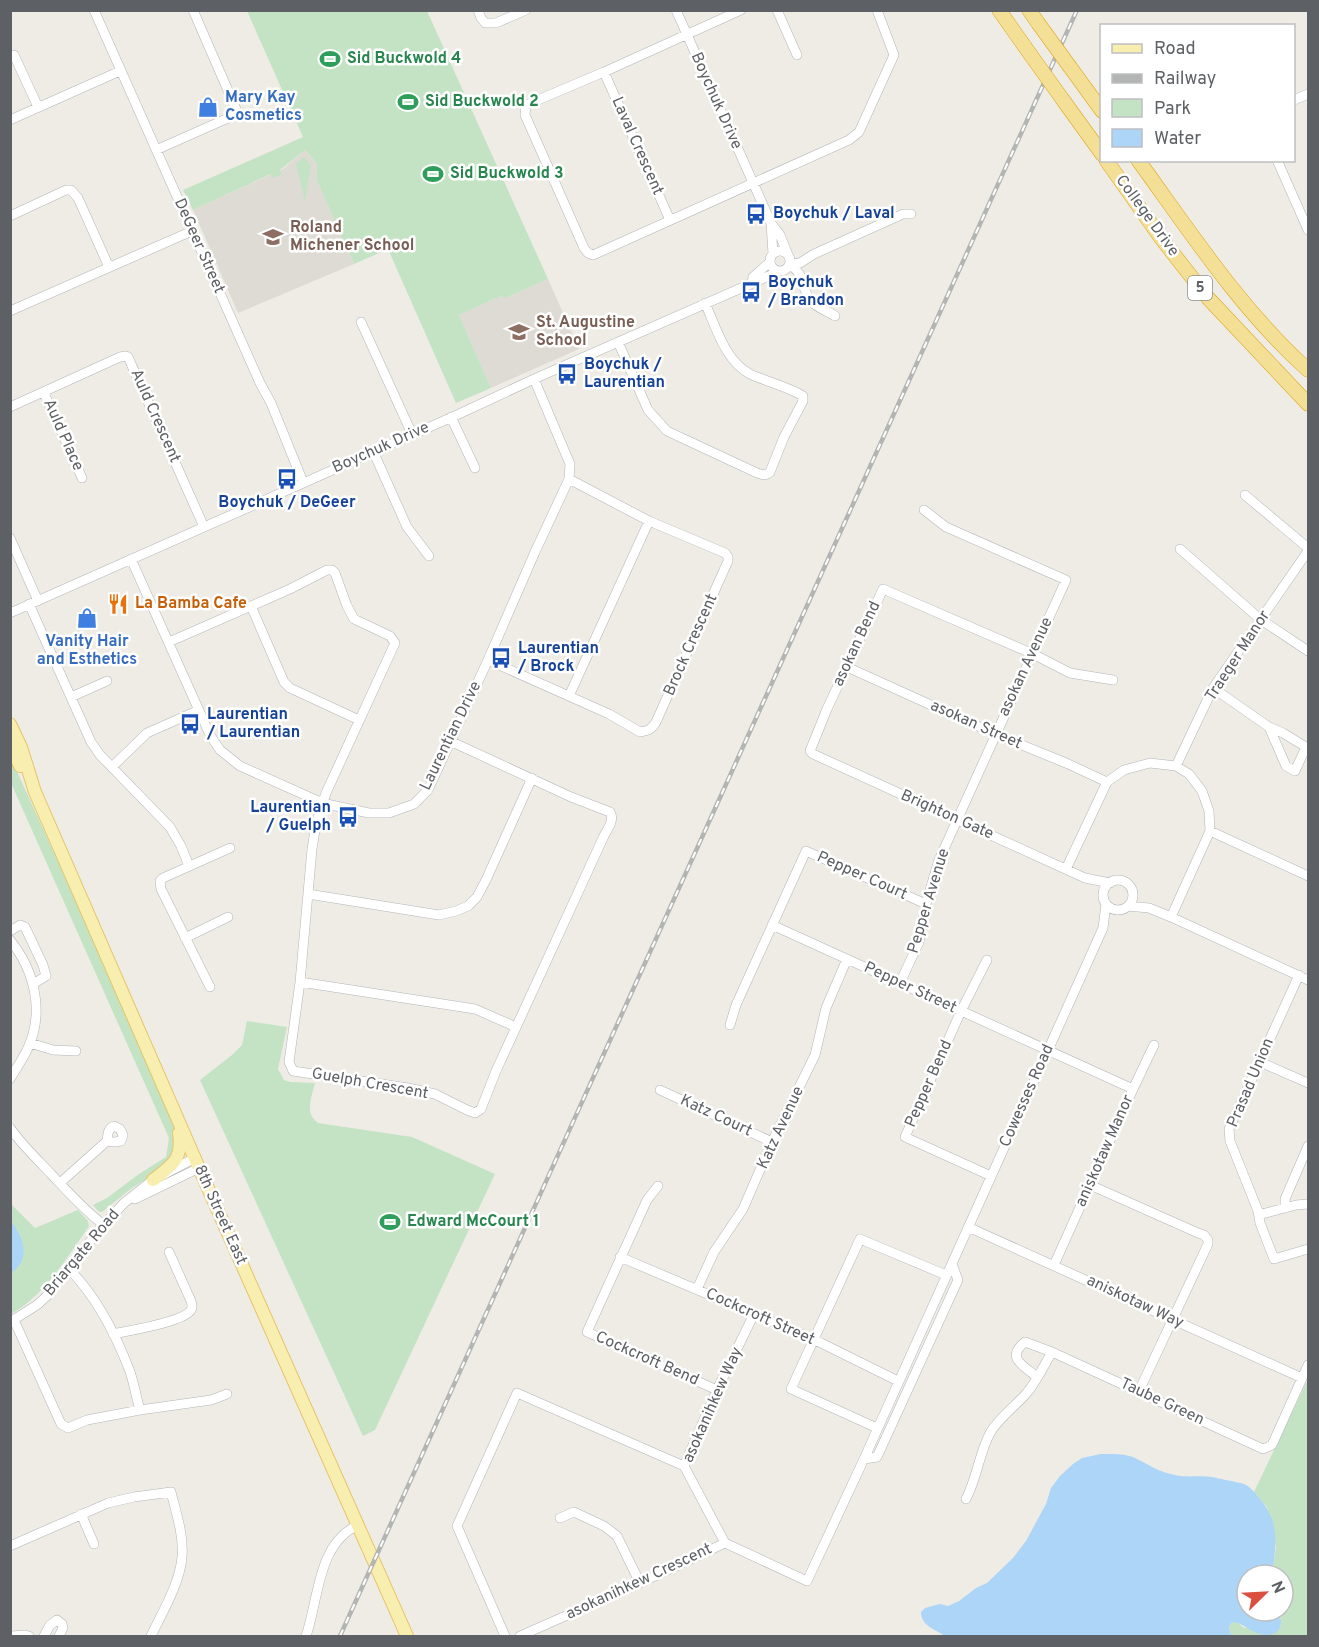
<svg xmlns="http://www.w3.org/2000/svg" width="1319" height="1647" viewBox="0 0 1319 1647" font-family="Overpass,sans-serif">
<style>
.education{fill:#dedbd4}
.green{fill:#c4e3c5}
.water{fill:#acd5f8}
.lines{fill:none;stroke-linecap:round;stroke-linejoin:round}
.minor-casing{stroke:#b2b5b9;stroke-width:10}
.major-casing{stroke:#e6c567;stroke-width:14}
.highway-casing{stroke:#e0a513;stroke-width:15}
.minor{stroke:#fff;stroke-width:9}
.major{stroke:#f8eeb0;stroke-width:12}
.highway{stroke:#f4df96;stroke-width:14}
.rail-casing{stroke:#b3b4b4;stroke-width:4.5}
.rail{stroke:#fff;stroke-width:2;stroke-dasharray:7;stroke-linecap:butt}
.highway-bridge-casing{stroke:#e0a513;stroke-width:15;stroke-linecap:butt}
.highway-bridge{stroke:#f4df96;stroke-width:14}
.labels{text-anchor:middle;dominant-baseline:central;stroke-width:5;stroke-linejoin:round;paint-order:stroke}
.shield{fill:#fff;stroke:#8e9092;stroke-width:1.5}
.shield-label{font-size:15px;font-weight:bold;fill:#5d6064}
.leisure-label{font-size:16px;font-weight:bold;fill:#27864d;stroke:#fff;text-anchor:start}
.shop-label{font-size:16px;font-weight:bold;fill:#366cbe;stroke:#fff;text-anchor:start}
.street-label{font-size:16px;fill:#5d6064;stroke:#fff}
.transit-label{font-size:16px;font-weight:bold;fill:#164399;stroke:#fff;text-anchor:start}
.education-label{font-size:16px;font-weight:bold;fill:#785e54;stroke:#fff;text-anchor:start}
.food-label{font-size:16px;font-weight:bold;fill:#c56008;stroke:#fff;text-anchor:start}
</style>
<rect width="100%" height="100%" fill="#eeece5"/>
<!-- education -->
<path class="education" d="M 305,150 L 317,164 L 317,181 L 354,264 L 238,313 L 193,210 L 283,169 Z
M 548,279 L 579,349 L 491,388 L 459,315 L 501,296 L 505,298 Z"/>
<!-- green -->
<path class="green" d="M 247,11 L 427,11 L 548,279 L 505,298 L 501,296 L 459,315 L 491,388 L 456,403 L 388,249 L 354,264 L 317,181 L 317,164 L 305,150 L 280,170 L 282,174 L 273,178 L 271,174 L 193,210 L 183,190 L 303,137 Z
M 304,157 L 311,165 L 305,201 L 296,164 Z
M 10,756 L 154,1073 L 176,1130 L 179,1147 L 159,1171 L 132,1188 L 102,1212 L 98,1211 L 93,1205 L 107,1198 L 139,1174 L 166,1157 L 169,1138 L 11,783 Z
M 247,1021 L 287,1027 L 278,1069 L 284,1080 L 291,1082 L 315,1083 C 312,1096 304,1114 318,1123 L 412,1137 L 495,1174 L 375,1430 L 363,1436 L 200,1080 L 232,1055 L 242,1045 Z
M 10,1203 L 35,1228 L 78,1210 L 88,1221 L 89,1226 C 66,1259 46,1294 11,1314 Z
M 1308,1379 L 1308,1636 L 1234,1636 L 1230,1633 L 1229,1627 L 1232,1622 L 1237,1622 L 1244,1628 L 1281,1619 L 1275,1611 L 1283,1611 L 1283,1575 L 1272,1575 L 1276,1547 L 1267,1507 L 1254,1492 Z"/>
<!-- water -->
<path class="water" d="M 11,1221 C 23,1237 32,1259 11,1273 Z
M 1101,1454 C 1113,1454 1126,1453 1137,1459 C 1151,1466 1159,1472 1175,1475 C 1188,1478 1200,1475 1212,1477 C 1216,1478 1242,1483 1244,1484 C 1251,1487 1256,1494 1261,1500 C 1280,1523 1276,1547 1272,1575 L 1247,1575 L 1247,1611 L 1275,1611 C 1278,1615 1281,1617 1281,1623 C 1280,1629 1278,1632 1273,1634 C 1255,1639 1245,1622 1232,1622 L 1229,1627 L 1230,1633 L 1234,1636 L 945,1636 C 935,1629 921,1626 921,1612 L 925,1608 L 940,1604 L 948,1606 L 959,1601 L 976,1588 L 987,1583 L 1013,1558 L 1026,1541 L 1046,1504 L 1051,1488 L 1060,1476 L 1073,1464 L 1082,1458 Z"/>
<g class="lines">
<!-- minor casing -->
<g class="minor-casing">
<path id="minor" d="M 94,10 L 260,383 L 271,403 L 303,482
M 478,10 L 481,18 L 485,23 L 496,23 L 526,10
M 676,10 L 771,223 L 780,235 L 788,255
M 741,10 L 604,72 L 526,105 L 525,115 L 584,248 L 588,253 L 593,255 L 849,140 L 859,132 L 894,55 L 877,10
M 777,10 L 797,55
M 14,55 L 38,107
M 604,72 L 670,220
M 1294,100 L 1308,94
M 10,120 L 120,71
M 156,150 L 235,115 L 236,109 L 193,10
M 1277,160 L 1308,230
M 10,216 L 66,190 L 71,190 L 78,198 L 109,267
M 771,223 L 773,254
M770 261a10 10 0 1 1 20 0a10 10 0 1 1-20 0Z
M 790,264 L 800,263 L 814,254 L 903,214 L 911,214
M 789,265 C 806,273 800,288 811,301 C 816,308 828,311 835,316
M 752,283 L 753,277 L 770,262
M 10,311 L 192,231
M 361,322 L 412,434
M 618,342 L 648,410 L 667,431 L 757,473 C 763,475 766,476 770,472 L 784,437 L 803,401 L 803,396 C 787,386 767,382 750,374 C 725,361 716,327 705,303
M 44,393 L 82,478
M 10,407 L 120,357 L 126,356 L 128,357 L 204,527
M 451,417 L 475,468
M 373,451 L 407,527 L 429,556
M 1245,495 L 1308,548
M 10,538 L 38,601
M 1180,549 L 1260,619 L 1308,651
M 131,559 L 210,735 L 220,750 L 240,766 L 316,800 L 331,805 L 369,813 L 389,813 L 414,804 L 428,790 L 488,660 L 535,552 L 569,479 L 570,464 L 534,379
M 29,604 L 91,742 L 100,755 L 170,827 L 181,846 L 189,866
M 251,606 L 284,682 L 290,688 L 359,720
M 10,613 L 459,414 L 534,379 L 780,271
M 169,642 L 290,589 L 327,570 L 332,570 L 335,573 L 347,606 L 354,619 L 390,636 L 395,643 L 326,793 L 316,824 L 312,849 L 300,982 L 289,1062 L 293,1071 L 408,1088 L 435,1094 L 467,1110 L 475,1113 L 481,1109 L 496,1071 L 603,838 C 607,829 615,821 610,812 L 571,797 L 450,741
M 488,660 L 609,714 L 640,732 C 648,731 652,729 656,722 L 728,561 L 728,557 L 725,553 L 649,521 L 569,479
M 847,667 L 995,734 L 1066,763 L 1107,782
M 1213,688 L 1269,727 L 1286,766 L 1295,771 L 1306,747 L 1283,733 L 1269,727
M 569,696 L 649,521
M 71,697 L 107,681
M 1176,766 L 1213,688 L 1308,551
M 112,767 L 147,733 L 199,710
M 1210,831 L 1308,876
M 1066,869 L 1107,782 L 1124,770 L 1150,763 L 1176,766 L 1189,774 L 1202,791 L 1209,811 L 1210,831 L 1171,917
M1103 895a15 15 0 1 1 30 0a15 15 0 1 1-30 0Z
M 1110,883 L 1085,878 L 813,754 L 810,751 L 827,709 L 883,589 L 1033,654 L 1070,673 L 1113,680
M 308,894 L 439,915 L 456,911 L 468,906 L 477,897 L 486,880 L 532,778
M 1128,906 L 1149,908 L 1171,917 L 1308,980
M 772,925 L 1133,1089 L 1054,1265
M 10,931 L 20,925 L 25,927 L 43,965 L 46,976 L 33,984
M 185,938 L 228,917
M 10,940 C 35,971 45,1013 27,1050 C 22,1060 16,1069 10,1079
M 987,960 L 961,1011 L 905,1137 L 991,1176
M 1299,975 L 1229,1129 L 1230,1141 L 1258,1211 L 1262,1214 L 1296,1205 L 1308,1204
M 300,982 L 475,1009 L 516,1027
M 900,983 L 919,942 L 926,904 L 939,860 L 1066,580 L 946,527 L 924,510
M 210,987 L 161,889 L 160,881 L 163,878 L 230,848
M 730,1025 L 736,1005 L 806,851 L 926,904
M 30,1043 L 53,1050 L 76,1051
M 1260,1062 L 1308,1083
M 1133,1089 L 1154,1045
M 660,1090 L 772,1142
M 10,1128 C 22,1145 38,1160 52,1175 C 68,1192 85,1211 104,1225
M 60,1183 L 107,1141 L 115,1142 L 121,1141 L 123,1135 L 120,1129 L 114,1126 C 107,1129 108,1135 107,1141
M 1090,1185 L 1198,1233 L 1204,1235 L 1208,1240 L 1208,1244 L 1139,1391
M 658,1186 L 647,1200 L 587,1332 L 717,1390
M 135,1199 L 199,1168
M 1285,1208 L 1285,1199 L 1308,1146
M 1258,1211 L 1260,1223 L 1274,1259 L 1308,1249
M 968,1227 L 1302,1378
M 620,1257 L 813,1339 L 898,1381
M 697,1289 L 714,1252 L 743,1209 L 772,1142 L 815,1055 L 826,1008 L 847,959
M 754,1314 L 717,1390 L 684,1466 L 725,1543 L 807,1581 L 864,1459 L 1103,928 L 1106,904
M 14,1320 L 61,1424 L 68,1428 L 87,1420 L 140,1410 C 136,1397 134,1382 129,1369 C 115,1333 96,1296 69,1269
M 10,1322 L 37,1305 L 49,1294 L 99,1230 L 124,1203 L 153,1180 L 195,1158
M 113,1334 C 127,1331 184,1322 191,1310 C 193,1306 192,1305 191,1301 L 169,1252
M 1037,1377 C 1024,1366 1005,1358 1025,1342 L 1052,1352
M 140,1410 L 211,1400 L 227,1394
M 877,1428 L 791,1389 L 860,1239 L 946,1275
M 864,1459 L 877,1457 L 958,1280 L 952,1264
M 966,1499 C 977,1478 979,1454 990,1433 C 999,1418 1013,1408 1025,1395 C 1036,1383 1043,1367 1052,1352 L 1263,1449 L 1272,1445 L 1308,1365
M 81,1514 L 94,1544
M 560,1518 L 574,1512 L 604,1526 L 617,1536 L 640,1583
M 10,1546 L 108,1503 L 134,1497 L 171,1492 C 176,1512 184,1536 182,1557 C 180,1583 162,1613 151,1636
M 12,1636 L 25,1635 L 29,1636
M 44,1636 L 50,1625 L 57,1620 L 62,1624 L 63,1628 L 59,1636
M 306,1636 C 319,1599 317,1544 358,1525
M 505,1636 L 457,1526 L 517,1393 L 684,1466
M 520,1636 L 640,1583 L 725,1543"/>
</g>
<!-- major casing -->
<g class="major-casing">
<path id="major" d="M 10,724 L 21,747 L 35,792 L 199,1168 L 407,1636
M 10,745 L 20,766
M 153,1180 C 172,1165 183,1160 179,1133"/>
</g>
<!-- highway casing -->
<g class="highway-casing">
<path id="highway" d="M 999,10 L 1025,47
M 1029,10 L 1038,23
M 1070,67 L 1102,111
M 1063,100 L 1102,154
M 1106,160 L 1161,238 L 1208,298 L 1308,404
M 1138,160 C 1191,233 1241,310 1308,370"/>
</g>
<!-- minor -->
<use href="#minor" class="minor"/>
<!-- major -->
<use href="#major" class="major"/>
<!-- highway -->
<use href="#highway" class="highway"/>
<!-- rail casing -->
<g class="rail-casing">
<path id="rail" d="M 340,1636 L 1077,10"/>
</g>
<!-- rail -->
<use href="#rail" class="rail"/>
<!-- highway-bridge casing -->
<g class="highway-bridge-casing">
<path id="highway-bridge" d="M 1038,23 L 1070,67
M 1025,47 L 1063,100"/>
</g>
<!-- highway-bridge -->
<use href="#highway-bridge" class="highway-bridge"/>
</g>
<!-- icons -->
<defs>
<g id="stadium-bare" transform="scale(1.62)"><path d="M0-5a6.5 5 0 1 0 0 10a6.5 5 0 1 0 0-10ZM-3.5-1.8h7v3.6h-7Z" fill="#2e9e5b" stroke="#fff" stroke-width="2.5" paint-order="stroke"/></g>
<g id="shop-bare" transform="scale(1.62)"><path d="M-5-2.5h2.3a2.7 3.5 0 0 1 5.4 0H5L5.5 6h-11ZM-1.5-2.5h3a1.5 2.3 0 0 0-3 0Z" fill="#3f7fe0" stroke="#fff" stroke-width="2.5" paint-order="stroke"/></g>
<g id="bus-bare" transform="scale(1.62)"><path d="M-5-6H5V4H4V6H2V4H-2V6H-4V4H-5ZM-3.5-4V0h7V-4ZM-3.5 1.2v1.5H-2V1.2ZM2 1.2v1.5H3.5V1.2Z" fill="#1a4fb4" stroke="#fff" stroke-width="2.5" paint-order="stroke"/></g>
<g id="school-bare" transform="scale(1.62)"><path d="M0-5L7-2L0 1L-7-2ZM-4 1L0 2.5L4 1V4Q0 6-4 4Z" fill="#8d6e63" stroke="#fff" stroke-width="2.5" paint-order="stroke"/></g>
<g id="restaurant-bare" transform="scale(1.62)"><path d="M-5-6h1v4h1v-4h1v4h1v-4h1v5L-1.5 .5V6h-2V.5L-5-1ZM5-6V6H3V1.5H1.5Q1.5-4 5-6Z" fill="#e8710a" stroke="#fff" stroke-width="2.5" paint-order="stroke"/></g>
</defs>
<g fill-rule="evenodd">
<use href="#stadium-bare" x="330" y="59"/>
<use href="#stadium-bare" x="408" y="102"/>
<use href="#shop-bare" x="208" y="107"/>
<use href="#stadium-bare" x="433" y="174"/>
<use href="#bus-bare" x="756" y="214"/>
<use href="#school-bare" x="273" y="237"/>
<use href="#bus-bare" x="751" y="292"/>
<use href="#school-bare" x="519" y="332"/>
<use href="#bus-bare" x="567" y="374"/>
<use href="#bus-bare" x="287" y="479"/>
<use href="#restaurant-bare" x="118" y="604"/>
<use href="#shop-bare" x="87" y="618"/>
<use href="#bus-bare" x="501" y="658"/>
<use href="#bus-bare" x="190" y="724"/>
<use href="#bus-bare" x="348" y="817"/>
<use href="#stadium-bare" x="390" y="1222"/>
</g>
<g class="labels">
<!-- shield labels -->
<rect class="shield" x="1188" y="276" width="24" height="24" rx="4.5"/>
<g class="shield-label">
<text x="1200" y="288">5</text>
</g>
<!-- leisure labels -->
<g class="leisure-label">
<text x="347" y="59">Sid Buckwold 4</text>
<text x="425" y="102">Sid Buckwold 2</text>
<text x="450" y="174">Sid Buckwold 3</text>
<text x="407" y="1222">Edward McCourt 1</text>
</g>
<!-- shop labels -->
<g class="shop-label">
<text x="225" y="98">Mary Kay<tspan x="225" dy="18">Cosmetics</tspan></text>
<text x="87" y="642" text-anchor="middle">Vanity Hair<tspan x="87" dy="18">and Esthetics</tspan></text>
</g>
<!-- street labels -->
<g class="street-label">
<text transform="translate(716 101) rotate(66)">Boychuk Drive</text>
<text transform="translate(637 146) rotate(66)">Laval Crescent</text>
<text transform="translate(1147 216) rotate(54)">College Drive</text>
<text transform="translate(199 246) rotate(66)">DeGeer Street</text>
<text transform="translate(155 416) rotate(66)">Auld Crescent</text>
<text transform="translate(63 435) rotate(66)">Auld Place</text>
<text transform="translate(381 448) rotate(-24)">Boychuk Drive</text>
<text transform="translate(857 644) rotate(-65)">asokan Bend</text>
<text transform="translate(691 645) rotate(-66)">Brock Crescent</text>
<text transform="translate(1238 656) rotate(-57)">Traeger Manor</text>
<text transform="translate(1026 667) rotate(-65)">asokan Avenue</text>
<text transform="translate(976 725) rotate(24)">asokan Street</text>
<text transform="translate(451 736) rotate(-64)">Laurentian Drive</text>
<text transform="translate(947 815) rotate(24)">Brighton Gate</text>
<text transform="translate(862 876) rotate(24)">Pepper Court</text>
<text transform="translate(929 901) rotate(-73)">Pepper Avenue</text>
<text transform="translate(910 988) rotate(25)">Pepper Street</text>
<text transform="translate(1251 1083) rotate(-67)">Prasad Union</text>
<text transform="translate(370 1084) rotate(10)">Guelph Crescent</text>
<text transform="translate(929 1084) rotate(-66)">Pepper Bend</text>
<text transform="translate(1027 1096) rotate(-66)">Cowesses Road</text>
<text transform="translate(716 1116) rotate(25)">Katz Court</text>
<text transform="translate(781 1128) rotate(-65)">Katz Avenue</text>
<text transform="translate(1105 1151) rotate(-66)">aniskotaw Manor</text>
<text transform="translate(220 1215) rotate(66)">8th Street East</text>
<text transform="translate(82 1253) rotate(-50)">Briargate Road</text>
<text transform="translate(1135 1302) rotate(25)">aniskotaw Way</text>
<text transform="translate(760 1317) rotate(24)">Cockcroft Street</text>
<text transform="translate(647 1359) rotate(24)">Cockcroft Bend</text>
<text transform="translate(1162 1402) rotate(25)">Taube Green</text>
<text transform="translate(713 1405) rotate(-66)">asokanihkew Way</text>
<text transform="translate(639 1582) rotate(-25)">asokanihkew Crescent</text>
</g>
<!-- transit labels -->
<g class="transit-label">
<text x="773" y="214">Boychuk / Laval</text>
<text x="768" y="283">Boychuk<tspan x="768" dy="18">/ Brandon</tspan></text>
<text x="584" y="365">Boychuk /<tspan x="584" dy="18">Laurentian</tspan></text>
<text x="287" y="503" text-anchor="middle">Boychuk / DeGeer</text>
<text x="518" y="649">Laurentian<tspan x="518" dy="18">/ Brock</tspan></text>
<text x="207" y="715">Laurentian<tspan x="207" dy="18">/ Laurentian</tspan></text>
<text x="331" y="808" text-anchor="end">Laurentian<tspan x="331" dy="18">/ Guelph</tspan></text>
</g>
<!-- education labels -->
<g class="education-label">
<text x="290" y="228">Roland<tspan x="290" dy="18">Michener School</tspan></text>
<text x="536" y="323">St. Augustine<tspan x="536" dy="18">School</tspan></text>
</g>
<!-- food labels -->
<g class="food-label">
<text x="135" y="604">La Bamba Cafe</text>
</g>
</g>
<!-- border -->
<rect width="1319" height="1647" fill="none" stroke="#5d6064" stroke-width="24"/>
<!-- legend -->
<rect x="1100" y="24" width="195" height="138" fill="#ffffff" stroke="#bebfc1" stroke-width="1.5"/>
<rect x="1112" y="44" width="30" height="9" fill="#f8eeb0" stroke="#bebfc1" stroke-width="1.5"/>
<text x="1154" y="54" font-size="18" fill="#5d6064">Road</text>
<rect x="1112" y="74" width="30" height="9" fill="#b3b4b4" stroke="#bebfc1" stroke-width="1.5"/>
<text x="1154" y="84" font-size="18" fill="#5d6064">Railway</text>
<rect x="1112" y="99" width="30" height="18" fill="#c4e3c5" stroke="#bebfc1" stroke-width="1.5"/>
<text x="1154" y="114" font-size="18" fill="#5d6064">Park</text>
<rect x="1112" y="129" width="30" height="18" fill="#acd5f8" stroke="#bebfc1" stroke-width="1.5"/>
<text x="1154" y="144" font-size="18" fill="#5d6064">Water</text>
<!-- north arrow -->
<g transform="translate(1265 1593) rotate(66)"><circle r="28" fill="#ffffff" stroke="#bebfc1" stroke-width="1.5"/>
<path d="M0-4.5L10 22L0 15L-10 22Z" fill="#db4f3f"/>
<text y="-9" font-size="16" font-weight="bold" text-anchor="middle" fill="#5d6064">N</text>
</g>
</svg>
